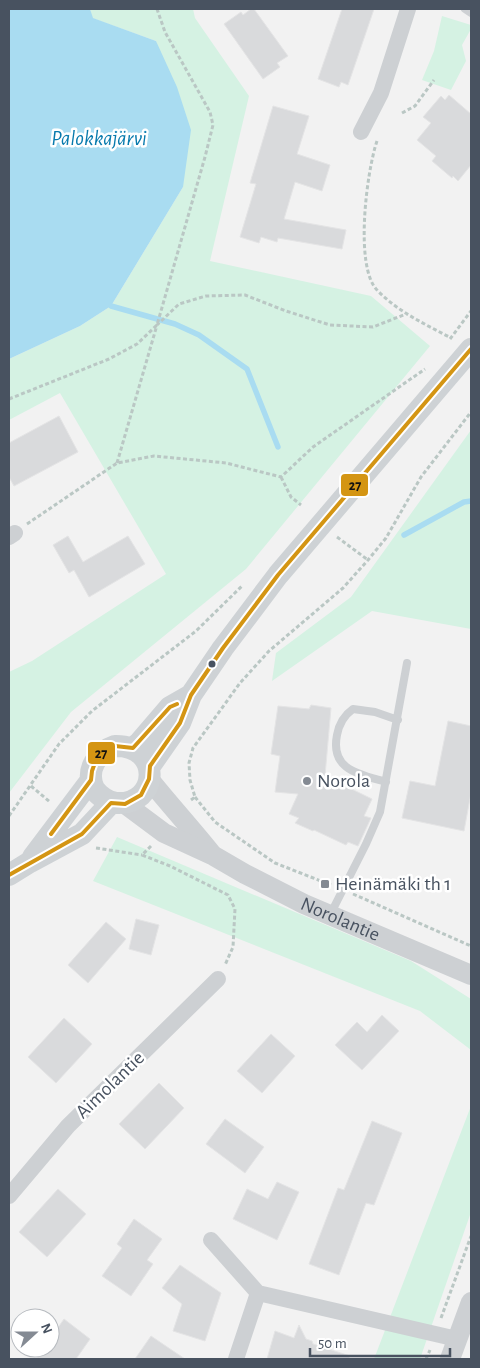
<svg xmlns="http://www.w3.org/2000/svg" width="480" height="1368" viewBox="0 0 480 1368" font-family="'Alegreya Sans',sans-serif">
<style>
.green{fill:#d5f2e3}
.water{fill:#a9dcf1}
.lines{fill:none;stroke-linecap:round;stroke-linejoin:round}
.stream{stroke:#a9dcf1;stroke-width:5.5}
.building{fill:#d9dadc;stroke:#e4e4e5}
.path{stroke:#bac7c4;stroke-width:3;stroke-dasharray:4 2.5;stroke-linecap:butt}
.service{stroke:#cdd0d3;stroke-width:8}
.minor{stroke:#cdd0d3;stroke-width:16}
.tertiary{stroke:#cdd0d3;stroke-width:20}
.secondary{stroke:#ced2d5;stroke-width:22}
.bus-1-casing{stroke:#fff;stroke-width:8}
.bus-1{stroke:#d49513;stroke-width:4}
.bus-dot{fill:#485260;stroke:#fff;stroke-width:2}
.poi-dot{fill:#848a93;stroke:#fff;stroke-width:2}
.labels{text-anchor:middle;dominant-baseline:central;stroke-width:5;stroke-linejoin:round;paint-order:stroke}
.poi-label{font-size:20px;fill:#485260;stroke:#fff;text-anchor:start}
.street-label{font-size:20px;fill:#485260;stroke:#fff}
.water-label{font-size:21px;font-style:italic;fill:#077aad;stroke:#fff}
.line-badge{stroke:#fff;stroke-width:2}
.pale-badge-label{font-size:14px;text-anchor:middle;font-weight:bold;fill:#111}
</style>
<rect width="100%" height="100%" fill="#f2f2f2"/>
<!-- green -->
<path class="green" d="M 90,9 L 193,9 L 195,18 L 249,96 L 210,261 L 371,296 L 430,346 L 246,569 L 71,712 L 9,793 L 9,672 L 32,661 L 166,574 L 60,393 L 9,420 L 9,359 L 80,326 L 111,306 L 183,187 L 156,41 L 92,18 Z
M 442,16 L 471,25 L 471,29 L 462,45 L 466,61 L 451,90 L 422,80 L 434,51 Z
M 471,430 L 471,629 L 372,611 L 272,681 L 276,653 L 351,597 Z
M 117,837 L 411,961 L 471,999 L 471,1050 L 420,1011 L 93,881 Z
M 471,1106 L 471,1212 L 420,1359 L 374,1359 Z"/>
<!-- water -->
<path class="water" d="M 9,9 L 90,9 L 93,18 L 156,41 L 177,87 L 191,130 L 183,187 L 111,306 L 80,326 L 9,359 Z"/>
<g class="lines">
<!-- stream -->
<path class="stream" d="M 111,306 L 175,324 L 199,335 L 247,369 L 278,447
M 404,535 L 464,502 L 471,501"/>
</g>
<!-- building -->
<path class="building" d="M 251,9 L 254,9 L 288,56 L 277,63 L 280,67 L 263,79 L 224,24 L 241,12 L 243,15 Z
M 342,9 L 374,9 L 348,85 L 341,82 L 339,87 L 318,79 Z
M 449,95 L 471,114 L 471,165 L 458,181 L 453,176 L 452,178 L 432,161 L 436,156 L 417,140 L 431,123 L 423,117 L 441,96 L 445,100 Z
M 273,106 L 309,116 L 297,154 L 330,165 L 322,191 L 295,182 L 284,219 L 346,230 L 342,249 L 278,238 L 277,242 L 261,237 L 259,243 L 240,237 L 256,184 L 250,183 Z
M 59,416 L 78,452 L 14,486 L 9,477 L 9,443 Z
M 68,536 L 83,562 L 128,536 L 145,564 L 89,597 L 74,570 L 69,573 L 53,545 Z
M 311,705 L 331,708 L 325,776 L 372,799 L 364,816 L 371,818 L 358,846 L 348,842 L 346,845 L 314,830 L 313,831 L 295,823 L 299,818 L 289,814 L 298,794 L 275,792 L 280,756 L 271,754 L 278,706 L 309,709 Z
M 448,721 L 471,726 L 471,793 L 464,831 L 402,818 L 410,781 L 435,786 Z
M 136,919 L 159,925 L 151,955 L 129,949 Z
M 106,922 L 126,939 L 88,983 L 68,965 Z
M 382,1015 L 399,1031 L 362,1070 L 335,1045 L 357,1022 L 367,1032 Z
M 64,1018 L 92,1044 L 56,1083 L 28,1057 Z
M 271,1034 L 295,1056 L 262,1093 L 237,1071 Z
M 159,1083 L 184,1108 L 145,1149 L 119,1124 Z
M 225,1119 L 264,1147 L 245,1173 L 206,1144 Z
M 372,1121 L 402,1133 L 374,1205 L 366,1203 L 339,1275 L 309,1264 L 338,1188 L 344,1190 Z
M 277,1182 L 299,1192 L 277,1240 L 233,1219 L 247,1189 L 268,1199 Z
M 58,1189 L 86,1214 L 47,1257 L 19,1232 Z
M 134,1219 L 162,1239 L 147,1260 L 153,1264 L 131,1296 L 102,1276 L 122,1248 L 117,1244 Z
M 180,1265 L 221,1293 L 205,1341 L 173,1331 L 182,1304 L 162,1288 Z
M 64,1319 L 90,1339 L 76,1359 L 36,1359 L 44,1348 L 50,1348 L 50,1339 Z
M 299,1325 L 306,1339 L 312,1341 L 313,1344 L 350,1356 L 349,1359 L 267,1359 L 275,1331 L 294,1338 Z
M 151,1336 L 185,1359 L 135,1359 Z"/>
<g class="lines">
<!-- path -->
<path class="path" d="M 402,113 L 415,106 L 434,80
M 377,141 C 367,170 354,266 377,290 C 398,312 425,324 451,338
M 450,339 L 471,311
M 9,399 L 109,359 L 137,344 L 157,325 L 205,157 L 213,125 L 210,112 L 165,32 L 157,9
M 117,463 L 157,325 L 179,304 L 206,296 L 245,295 L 286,311 L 330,325 L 373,327 L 406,314
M 281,477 L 291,497 L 301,505
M 27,524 L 117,463 L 154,456 L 226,463 L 281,477 L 313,447 L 425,369
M 337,537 L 368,560
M 31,786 L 50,802
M 195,797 L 215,822 L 275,863 L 331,885
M 191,800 L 195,797 L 190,780 L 189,763 L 193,748 L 240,683 L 269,651 L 343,588 L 368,560 L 386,538 L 421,477 L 471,412
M 9,816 L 59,744 L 92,711 L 196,631 L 243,585
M 151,846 L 142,855 L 170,866 L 228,895 L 235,909 L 233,947 L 225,965
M 96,848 L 142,855
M 353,894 L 471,946
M 441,1318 L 471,1236
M 426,1359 L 430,1350"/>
<!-- service -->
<path class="service" d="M 465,9 L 471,13
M 386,782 C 359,774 330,770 337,735 C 339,724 343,716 353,709 L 375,712 L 398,720
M 330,915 L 366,844 L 380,812 L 407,663"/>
<!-- minor -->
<path class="minor" d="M 361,132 L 381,93 L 408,9
M 9,537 L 15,533
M 9,1196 L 68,1126 L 218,979
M 211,1240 L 258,1293 L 457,1339
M 236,1359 L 258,1293"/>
<!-- tertiary -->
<g class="tertiary">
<path d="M 149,779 C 169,804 191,828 211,853"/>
<path id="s1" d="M 125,804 L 164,833 L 214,856 L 245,874 L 304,904 L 471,975"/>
<path d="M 450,1359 L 471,1302"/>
</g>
<!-- secondary -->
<path class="secondary" d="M 115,746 C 163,745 159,806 116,803 C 108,802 99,796 94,789 C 85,770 97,752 115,746 Z
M 133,748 L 140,742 L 170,707 L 191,695
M 150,766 L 180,723 L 191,695 L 223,648 L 278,575 L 471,349
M 33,857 L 91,780
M 9,875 L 30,862 L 82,834 L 111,803"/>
<!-- bus-1 casing -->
<g class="bus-1-casing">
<path id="bus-1" d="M 51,834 L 91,780 L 92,771 L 97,757 L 108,748 L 115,746 L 133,748 L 170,707 L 177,704
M 9,875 L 82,834 L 111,803 L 125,804 L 141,795 L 149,779 L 150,766 L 180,723 L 191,695 L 223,648 L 278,575 L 471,349"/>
</g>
<!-- bus-1 -->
<use href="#bus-1" class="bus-1"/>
</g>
<!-- markers -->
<circle class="bus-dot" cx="212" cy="664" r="4.5"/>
<g class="poi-dot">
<circle cx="307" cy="781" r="5"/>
<rect x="320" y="879" width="10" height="10" rx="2.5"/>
</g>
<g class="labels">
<!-- poi labels -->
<g class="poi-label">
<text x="317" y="781">Norola</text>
<text x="335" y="884">Heinämäki th 1</text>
</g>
<!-- street labels -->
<g class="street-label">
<text stroke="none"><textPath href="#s1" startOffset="245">Norolantie</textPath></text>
<text transform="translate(110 1085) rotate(-44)">Aimolantie</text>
</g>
<!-- water labels -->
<g class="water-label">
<text x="99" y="138">Palokkajärvi</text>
</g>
</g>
<g class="line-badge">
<rect x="340" y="473" width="29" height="24" rx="5" fill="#d49513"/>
<rect x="87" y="741" width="29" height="24" rx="5" fill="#d49513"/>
</g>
<g class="pale-badge-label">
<text x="355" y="490">27</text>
<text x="101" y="758">27</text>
</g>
<!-- border -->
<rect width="480" height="1368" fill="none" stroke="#485260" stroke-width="20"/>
<!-- north arrow -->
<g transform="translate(35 1333) rotate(69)"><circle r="24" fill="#ffffff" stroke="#b6babf"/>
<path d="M0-4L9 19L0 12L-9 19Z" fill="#848a93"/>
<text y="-8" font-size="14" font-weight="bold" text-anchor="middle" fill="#485260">N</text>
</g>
<!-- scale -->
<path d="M310 1348v8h140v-8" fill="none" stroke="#485260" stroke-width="2.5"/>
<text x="318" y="1348" font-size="15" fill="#485260" stroke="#ffffff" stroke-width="4" paint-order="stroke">50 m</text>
</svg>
